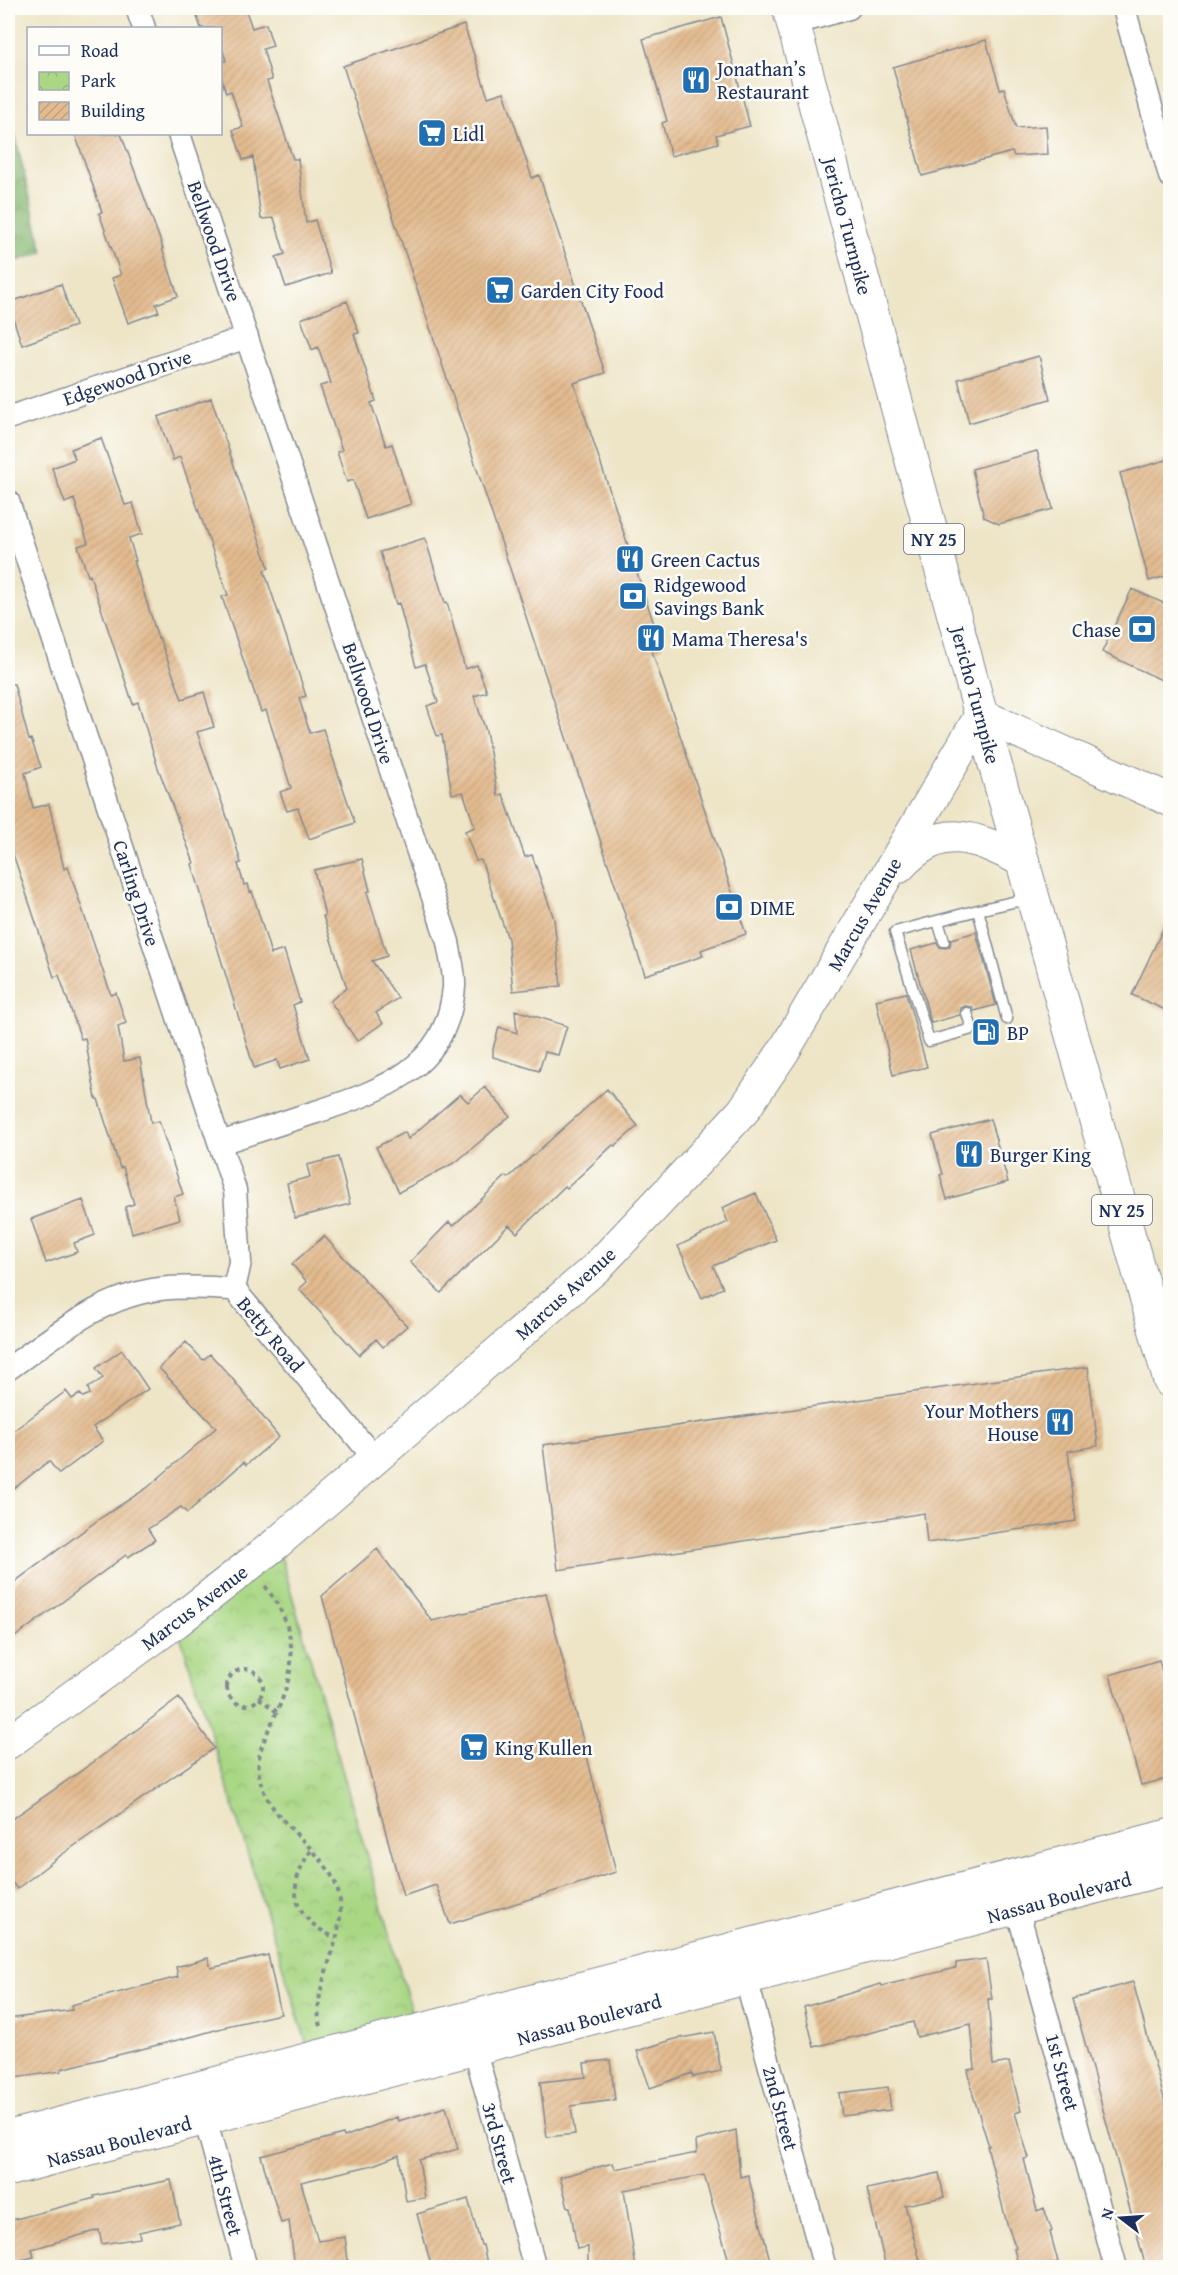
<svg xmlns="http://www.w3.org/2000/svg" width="1178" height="2275" viewBox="0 0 1178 2275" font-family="'Gentium Book Plus',serif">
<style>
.forest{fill:url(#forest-crowns);stroke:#507468;stroke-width:1.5}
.park{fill:url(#park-crowns);stroke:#628371;stroke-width:1.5}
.building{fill:url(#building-hatch)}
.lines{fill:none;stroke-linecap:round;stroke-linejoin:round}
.service-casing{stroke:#848a92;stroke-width:13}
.minor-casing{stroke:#848a92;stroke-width:25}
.secondary-casing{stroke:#848a92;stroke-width:34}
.primary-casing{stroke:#848a92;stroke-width:35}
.path{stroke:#848a92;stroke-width:4;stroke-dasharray:4.5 4.5;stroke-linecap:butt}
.service{stroke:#fff;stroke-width:10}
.minor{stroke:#fff;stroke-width:22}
.secondary{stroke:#fff;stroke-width:32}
.primary{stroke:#fff;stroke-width:33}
.labels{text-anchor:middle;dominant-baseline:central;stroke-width:5;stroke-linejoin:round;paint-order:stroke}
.shield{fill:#fdfcf7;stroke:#5f6c8c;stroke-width:1.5}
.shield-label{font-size:18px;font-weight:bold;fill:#1b2f5e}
.poi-label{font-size:20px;fill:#1b2f5e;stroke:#fdfcf7;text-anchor:start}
.street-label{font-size:20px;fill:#1b2f5e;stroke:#fdfcf7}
</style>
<defs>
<pattern id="forest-crowns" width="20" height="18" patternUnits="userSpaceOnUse" patternTransform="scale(1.5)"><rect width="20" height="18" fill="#86b872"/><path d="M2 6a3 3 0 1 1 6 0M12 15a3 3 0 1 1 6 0" fill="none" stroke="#6d9661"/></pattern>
<pattern id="park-crowns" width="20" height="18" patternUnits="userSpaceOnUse" patternTransform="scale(1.5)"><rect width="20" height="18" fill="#a9d784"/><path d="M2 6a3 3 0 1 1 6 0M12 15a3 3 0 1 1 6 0" fill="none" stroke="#91b974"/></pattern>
<pattern id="building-hatch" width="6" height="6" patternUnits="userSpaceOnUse" patternTransform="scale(1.5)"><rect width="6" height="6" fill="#e3bb8f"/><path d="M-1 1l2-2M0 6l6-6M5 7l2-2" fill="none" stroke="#c2a17e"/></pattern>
</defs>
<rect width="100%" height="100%" fill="#fdfcf7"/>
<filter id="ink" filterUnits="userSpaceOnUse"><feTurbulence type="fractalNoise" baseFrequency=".0167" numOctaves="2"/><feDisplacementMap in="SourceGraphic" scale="12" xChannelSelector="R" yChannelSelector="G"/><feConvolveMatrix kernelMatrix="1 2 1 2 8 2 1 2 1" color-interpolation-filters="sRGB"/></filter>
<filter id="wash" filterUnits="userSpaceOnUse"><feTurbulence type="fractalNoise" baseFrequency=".008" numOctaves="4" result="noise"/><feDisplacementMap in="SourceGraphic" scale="24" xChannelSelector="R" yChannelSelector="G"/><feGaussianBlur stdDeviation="1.35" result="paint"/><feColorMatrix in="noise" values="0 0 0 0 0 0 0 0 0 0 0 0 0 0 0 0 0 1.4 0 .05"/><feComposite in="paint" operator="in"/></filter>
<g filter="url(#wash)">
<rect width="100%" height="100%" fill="#eee5c7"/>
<!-- forest -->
<path class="forest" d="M 8,107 L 43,252 L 8,264 Z"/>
<!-- park -->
<path class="park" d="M 277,1543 L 417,2031 L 311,2058 L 176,1622 Z"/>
<g id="blocks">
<!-- building -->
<path class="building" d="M 194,8 L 245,8 L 252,28 L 266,24 L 273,46 L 263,49 L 272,80 L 267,81 L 293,159 L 298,159 L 306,223 L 315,220 L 331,273 L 286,287 L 276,257 L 285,254 L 274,218 L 261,219 L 253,157 L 243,160 L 233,130 L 243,127 L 231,91 L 226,93 L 220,73 L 220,62 L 226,61 L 220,41 L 220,28 L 201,28 Z
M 721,17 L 750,126 L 716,135 L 718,143 L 671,156 L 662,123 L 667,121 L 643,39 Z
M 464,25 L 488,97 L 504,92 L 532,178 L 539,175 L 605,373 L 574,383 L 662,648 L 652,651 L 746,934 L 701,950 L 703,956 L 645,975 L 343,66 Z
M 986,40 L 1000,89 L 1004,88 L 1016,128 L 1046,126 L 1048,154 L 1014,156 L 1012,152 L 922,176 L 893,67 Z
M 75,134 L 121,134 L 163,248 L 162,248 L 178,296 L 156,304 L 159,312 L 128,323 L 112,278 L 121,275 L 99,213 L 102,212 Z
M 61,284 L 75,326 L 22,345 L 8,303 Z
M 347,301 L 359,333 L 354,334 L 376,401 L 371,403 L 386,446 L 392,444 L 411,504 L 366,519 L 353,480 L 347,482 L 337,452 L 342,450 L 320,386 L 331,383 L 318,347 L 312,350 L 301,319 Z
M 1039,356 L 1050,399 L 969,423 L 958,379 Z
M 211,398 L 269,568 L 264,570 L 306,696 L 299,698 L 310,733 L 323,729 L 355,823 L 309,839 L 298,808 L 287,811 L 280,792 L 291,788 L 266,710 L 261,712 L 244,662 L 222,597 L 228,595 L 180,457 L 173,460 L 158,417 Z
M 101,438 L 125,505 L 133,503 L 142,534 L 129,538 L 136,561 L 134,561 L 158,638 L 159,637 L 182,699 L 204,692 L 214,727 L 197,732 L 232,831 L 241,863 L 238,864 L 244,885 L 248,884 L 250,892 L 252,891 L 271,954 L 284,950 L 300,1002 L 293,1005 L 310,1059 L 280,1069 L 277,1060 L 254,1068 L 192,864 L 194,863 L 157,765 L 138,702 L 133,704 L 90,575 L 88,576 L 78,546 L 88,543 L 74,499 L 65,503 L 52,468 L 75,459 L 71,449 Z
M 1037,451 L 1053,509 L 999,524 L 984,517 L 972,469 Z
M 1170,459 L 1170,575 L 1149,581 L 1120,473 Z
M 425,538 L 445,603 L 447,602 L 465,669 L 477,665 L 487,692 L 474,696 L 486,731 L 498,796 L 503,794 L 525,857 L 532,855 L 554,919 L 561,986 L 513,991 L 508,939 L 481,860 L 476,861 L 465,831 L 475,827 L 463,792 L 452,794 L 442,735 L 437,736 L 427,706 L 438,702 L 425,664 L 416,667 L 399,603 L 396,604 L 380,552 Z
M 1132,589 L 1170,606 L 1170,684 L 1102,652 Z
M 8,684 L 14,684 L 29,740 L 31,739 L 41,767 L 25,773 L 33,808 L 49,804 L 64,869 L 68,867 L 111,995 L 116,993 L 126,1023 L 118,1026 L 124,1061 L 140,1058 L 151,1123 L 159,1121 L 183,1194 L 174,1197 L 180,1219 L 132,1233 L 125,1207 L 134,1204 L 123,1167 L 120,1168 L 98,1099 L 96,1099 L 85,1038 L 81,1039 L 59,975 L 54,977 L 8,839 Z
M 362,859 L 370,891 L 367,892 L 387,956 L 372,961 L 398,998 L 376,1013 L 383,1023 L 357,1041 L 330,1001 L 347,988 L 323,916 L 325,916 L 314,870 Z
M 1170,914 L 1170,1012 L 1132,995 Z
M 976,932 L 996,1005 L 974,1011 L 972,1007 L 965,1006 L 961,1008 L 960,1015 L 931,1023 L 911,950 L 937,943 L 939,947 L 946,948 L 950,946 L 951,939 Z
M 906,993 L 927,1067 L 893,1075 L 876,1000 Z
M 515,1010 L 567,1026 L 558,1055 L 545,1052 L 539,1071 L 493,1057 L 493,1049 L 499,1027 L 517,1033 Z
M 485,1087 L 510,1116 L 456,1162 L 399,1192 L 376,1147 L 405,1132 L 408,1139 L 460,1094 L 468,1102 Z
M 607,1089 L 638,1126 L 615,1146 L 613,1145 L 567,1188 L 565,1186 L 517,1233 L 509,1225 L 441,1293 L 410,1262 L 449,1222 L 453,1226 L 506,1176 L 508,1178 Z
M 990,1119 L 1008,1182 L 947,1199 L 940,1175 L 943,1174 L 932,1135 Z
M 338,1157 L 350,1204 L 295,1218 L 287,1183 L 310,1177 L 307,1165 Z
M 756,1193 L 776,1240 L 713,1266 L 723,1288 L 702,1298 L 678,1246 L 728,1222 L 722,1208 Z
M 83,1200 L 95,1235 L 74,1243 L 77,1252 L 46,1263 L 31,1219 Z
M 324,1236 L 407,1326 L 383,1347 L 376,1339 L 359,1355 L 299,1289 L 307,1282 L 292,1264 Z
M 186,1342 L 203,1360 L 210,1354 L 231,1377 L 279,1437 L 246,1465 L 244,1462 L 187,1513 L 181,1507 L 148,1529 L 155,1540 L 128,1557 L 126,1555 L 8,1642 L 8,1587 L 102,1517 L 147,1488 L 216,1428 L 159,1368 Z
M 122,1350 L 148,1389 L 93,1427 L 103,1441 L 59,1474 L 49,1461 L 8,1493 L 8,1435 L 66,1391 L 72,1399 L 80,1394 L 83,1397 L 90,1394 L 88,1388 L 103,1378 L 96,1368 Z
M 1088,1367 L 1098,1446 L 1068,1451 L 1076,1521 L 927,1543 L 924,1513 L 558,1570 L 543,1445 Z
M 377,1549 L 432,1621 L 546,1593 L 616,1872 L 450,1924 L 436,1885 L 403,1896 L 322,1596 Z
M 1159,1660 L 1170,1700 L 1170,1778 L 1141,1785 L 1110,1675 Z
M 179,1698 L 214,1748 L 57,1858 L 17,1889 L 8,1877 L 8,1822 L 95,1761 Z
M 268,1955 L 281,2014 L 226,2026 L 226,2027 L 194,2036 L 61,2069 L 62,2071 L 8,2079 L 8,2019 L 72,2010 L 71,2005 L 178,1977 L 176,1967 L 208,1958 L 211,1968 Z
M 986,1959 L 992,1999 L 988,1999 L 993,2065 L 1009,2062 L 1021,2111 L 1015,2113 L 1029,2158 L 1024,2159 L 1037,2211 L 1044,2208 L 1052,2231 L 1050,2232 L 1058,2262 L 1037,2268 L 1019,2268 L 1014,2249 L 1016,2248 L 1007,2224 L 987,2146 L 989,2146 L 973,2095 L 968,2070 L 975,2069 L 971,2024 L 917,2037 L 913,2022 L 814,2047 L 804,2007 L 881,1984 L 882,1986 L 956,1968 L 956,1963 Z
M 1133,1982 L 1170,2121 L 1170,2268 L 1146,2268 L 1073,1999 Z
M 714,2032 L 721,2071 L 693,2077 L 692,2073 L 650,2088 L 637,2051 L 675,2039 Z
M 610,2060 L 615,2100 L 571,2106 L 575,2134 L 547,2137 L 540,2082 L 586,2077 L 584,2063 Z
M 888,2087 L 891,2110 L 842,2116 L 839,2093 Z
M 446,2107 L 458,2149 L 419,2160 L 425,2198 L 406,2201 L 399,2155 L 373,2165 L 301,2182 L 318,2241 L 345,2237 L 349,2268 L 295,2268 L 289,2221 L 281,2223 L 261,2156 L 343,2134 L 344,2137 L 397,2117 L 398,2121 Z
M 736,2130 L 740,2177 L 748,2175 L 772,2268 L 731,2268 L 704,2175 L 624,2190 L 636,2268 L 588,2268 L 588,2247 L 577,2249 L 570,2207 L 568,2207 L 560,2177 L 613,2163 L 615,2169 L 697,2153 L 696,2141 Z
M 939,2173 L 944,2197 L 905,2205 L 922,2268 L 886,2268 L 867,2189 Z
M 171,2180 L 180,2223 L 139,2232 L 140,2238 L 102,2244 L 99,2230 L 32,2249 L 34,2257 L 8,2263 L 8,2221 L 95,2198 L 94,2196 Z
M 468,2199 L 481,2245 L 483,2245 L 488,2268 L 432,2268 L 417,2214 Z"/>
</g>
</g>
<g filter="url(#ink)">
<use href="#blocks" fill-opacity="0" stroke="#848a92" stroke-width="1.5"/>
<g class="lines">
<!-- service casing -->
<g class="service-casing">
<path id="service" d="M 978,910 L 1030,898
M 938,921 L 944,941
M 967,1013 L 972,1029 L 929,1041 L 895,932 L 978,910 L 1007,1019"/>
</g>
<!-- minor casing -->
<g class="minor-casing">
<path id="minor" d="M 137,8 L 144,28
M 1124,8 L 1170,176
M 793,24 L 849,8
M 179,134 L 448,942 C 450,956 455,973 454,987 C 447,1069 383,1090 316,1112 C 284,1122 252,1133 220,1143
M 8,418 L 247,337
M 8,501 L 235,1190 L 240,1262 L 234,1289
M 8,1369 C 55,1336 101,1296 160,1289 C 185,1286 209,1288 234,1289 L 375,1459
M 1013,1893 L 1116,2268
M 742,1964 L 825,2268
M 466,2018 L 535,2268
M 201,2104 L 246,2268"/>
</g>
<!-- secondary casing -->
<g class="secondary-casing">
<path id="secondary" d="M 899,867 C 941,821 974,836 1023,861
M 8,1743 L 176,1622 L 277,1543 L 597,1267 L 698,1160 L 743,1111 L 785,1049 L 981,715 L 1170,800
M 8,2137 L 1170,1835
M 8,2170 L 1170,1868"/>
</g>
<!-- primary casing -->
<g class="primary-casing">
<path id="primary" d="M 789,8 L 981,715 L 1170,1381"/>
</g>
<!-- path -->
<path class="path" d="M 265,1586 C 299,1630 298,1668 274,1718 C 266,1736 256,1753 259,1774 C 267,1828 335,1849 340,1902 C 344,1946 311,1984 320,2027
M227 1687a18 18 0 1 1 36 0a18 18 0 1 1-36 0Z
M 259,1698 L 277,1712
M 311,1851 C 283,1889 295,1920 336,1938"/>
<!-- service -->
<use href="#service" class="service"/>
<!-- minor -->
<use href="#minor" class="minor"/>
<!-- secondary -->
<use href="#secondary" class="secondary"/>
<!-- primary -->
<use href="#primary" class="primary"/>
</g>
</g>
<!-- icons -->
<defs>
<g id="restaurant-square" transform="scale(1.5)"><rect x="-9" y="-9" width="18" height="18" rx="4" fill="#1f6fb2" stroke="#fdfcf7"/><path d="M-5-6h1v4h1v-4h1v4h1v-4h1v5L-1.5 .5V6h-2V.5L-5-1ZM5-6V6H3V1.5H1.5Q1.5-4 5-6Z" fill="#fff"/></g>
<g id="supermarket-square" transform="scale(1.5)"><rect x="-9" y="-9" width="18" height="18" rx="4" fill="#1f6fb2" stroke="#fdfcf7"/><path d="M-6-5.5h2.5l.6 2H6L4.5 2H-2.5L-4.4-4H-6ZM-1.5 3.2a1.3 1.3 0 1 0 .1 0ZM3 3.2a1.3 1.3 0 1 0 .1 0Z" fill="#fff"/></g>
<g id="bank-square" transform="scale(1.5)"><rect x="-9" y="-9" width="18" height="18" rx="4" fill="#1f6fb2" stroke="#fdfcf7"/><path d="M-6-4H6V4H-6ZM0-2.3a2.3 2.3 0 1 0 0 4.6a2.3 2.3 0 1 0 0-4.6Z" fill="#fff"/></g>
<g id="fuel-square" transform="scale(1.5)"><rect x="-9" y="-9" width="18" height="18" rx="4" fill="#1f6fb2" stroke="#fdfcf7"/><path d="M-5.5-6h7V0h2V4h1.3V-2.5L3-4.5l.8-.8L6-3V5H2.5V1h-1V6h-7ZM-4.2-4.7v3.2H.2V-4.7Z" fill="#fff"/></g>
</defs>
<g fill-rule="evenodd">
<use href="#restaurant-square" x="696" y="80"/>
<use href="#supermarket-square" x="432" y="133"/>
<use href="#supermarket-square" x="500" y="290"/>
<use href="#restaurant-square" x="630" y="559"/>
<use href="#bank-square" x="633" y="596"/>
<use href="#bank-square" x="1142" y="629"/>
<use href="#restaurant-square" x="651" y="638"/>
<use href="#bank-square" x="729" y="907"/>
<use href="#fuel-square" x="986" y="1032"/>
<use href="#restaurant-square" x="969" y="1154"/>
<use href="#restaurant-square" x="1060" y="1422"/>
<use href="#supermarket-square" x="474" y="1747"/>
</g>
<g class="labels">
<!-- shield labels -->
<g class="shield">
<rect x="904" y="524" width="60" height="30" rx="4.5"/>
<rect x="1092" y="1195" width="60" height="30" rx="4.5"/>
</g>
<g class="shield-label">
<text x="934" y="539">NY 25</text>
<text x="1122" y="1210">NY 25</text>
</g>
<!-- poi labels -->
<g class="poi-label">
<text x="717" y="68">Jonathan’s<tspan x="717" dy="23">Restaurant</tspan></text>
<text x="453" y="133">Lidl</text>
<text x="521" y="290">Garden City Food</text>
<text x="651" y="559">Green Cactus</text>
<text x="654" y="584">Ridgewood<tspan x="654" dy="23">Savings Bank</tspan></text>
<text x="1121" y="629" text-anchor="end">Chase</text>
<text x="672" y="638">Mama Theresa's</text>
<text x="750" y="907">DIME</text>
<text x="1007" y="1032">BP</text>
<text x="990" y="1154">Burger King</text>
<text x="1039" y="1410" text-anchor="end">Your Mothers<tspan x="1039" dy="23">House</tspan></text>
<text x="495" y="1747">King Kullen</text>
</g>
<!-- street labels -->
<g class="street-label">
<text transform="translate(848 226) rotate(75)">Jericho Turnpike</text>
<text transform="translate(215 241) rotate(71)">Bellwood Drive</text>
<text transform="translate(127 377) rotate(-19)">Edgewood Drive</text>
<text transform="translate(976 695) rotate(75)">Jericho Turnpike</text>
<text transform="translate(369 703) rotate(72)">Bellwood Drive</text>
<text transform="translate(137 893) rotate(72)">Carling Drive</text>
<text transform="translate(864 914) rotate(-60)">Marcus Avenue</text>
<text transform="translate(565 1293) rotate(-42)">Marcus Avenue</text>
<text transform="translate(271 1334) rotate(50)">Betty Road</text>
<text transform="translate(194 1607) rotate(-37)">Marcus Avenue</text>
<text transform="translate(1059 1897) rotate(-15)">Nassau Boulevard</text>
<text transform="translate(589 2019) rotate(-15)">Nassau Boulevard</text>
<text transform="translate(1063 2072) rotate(75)">1st Street</text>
<text transform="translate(781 2108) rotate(75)">2nd Street</text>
<text transform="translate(119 2141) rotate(-15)">Nassau Boulevard</text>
<text transform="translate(500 2143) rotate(75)">3rd Street</text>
<text transform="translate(226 2195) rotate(75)">4th Street</text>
</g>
</g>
<!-- margin -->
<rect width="1178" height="2275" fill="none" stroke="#fdfcf7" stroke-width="30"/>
<!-- legend -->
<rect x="27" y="27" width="195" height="108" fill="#fdfcf7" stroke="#a3aaba" stroke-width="1.5"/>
<rect x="39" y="46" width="30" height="9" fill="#ffffff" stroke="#a3aaba" stroke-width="1.5"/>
<text x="81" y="57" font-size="18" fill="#1b2f5e">Road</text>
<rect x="39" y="72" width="30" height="18" fill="url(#park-crowns)" stroke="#a3aaba" stroke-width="1.5"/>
<text x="81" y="87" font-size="18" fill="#1b2f5e">Park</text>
<rect x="39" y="102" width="30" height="18" fill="url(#building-hatch)" stroke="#a3aaba" stroke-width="1.5"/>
<text x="81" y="117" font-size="18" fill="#1b2f5e">Building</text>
<!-- north arrow -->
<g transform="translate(1121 2218) rotate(287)" stroke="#fdfcf7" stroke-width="4.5" paint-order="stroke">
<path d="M0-4.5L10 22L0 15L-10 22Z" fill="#1b2f5e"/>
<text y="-9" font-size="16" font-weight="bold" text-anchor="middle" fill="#1b2f5e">N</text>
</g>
</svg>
